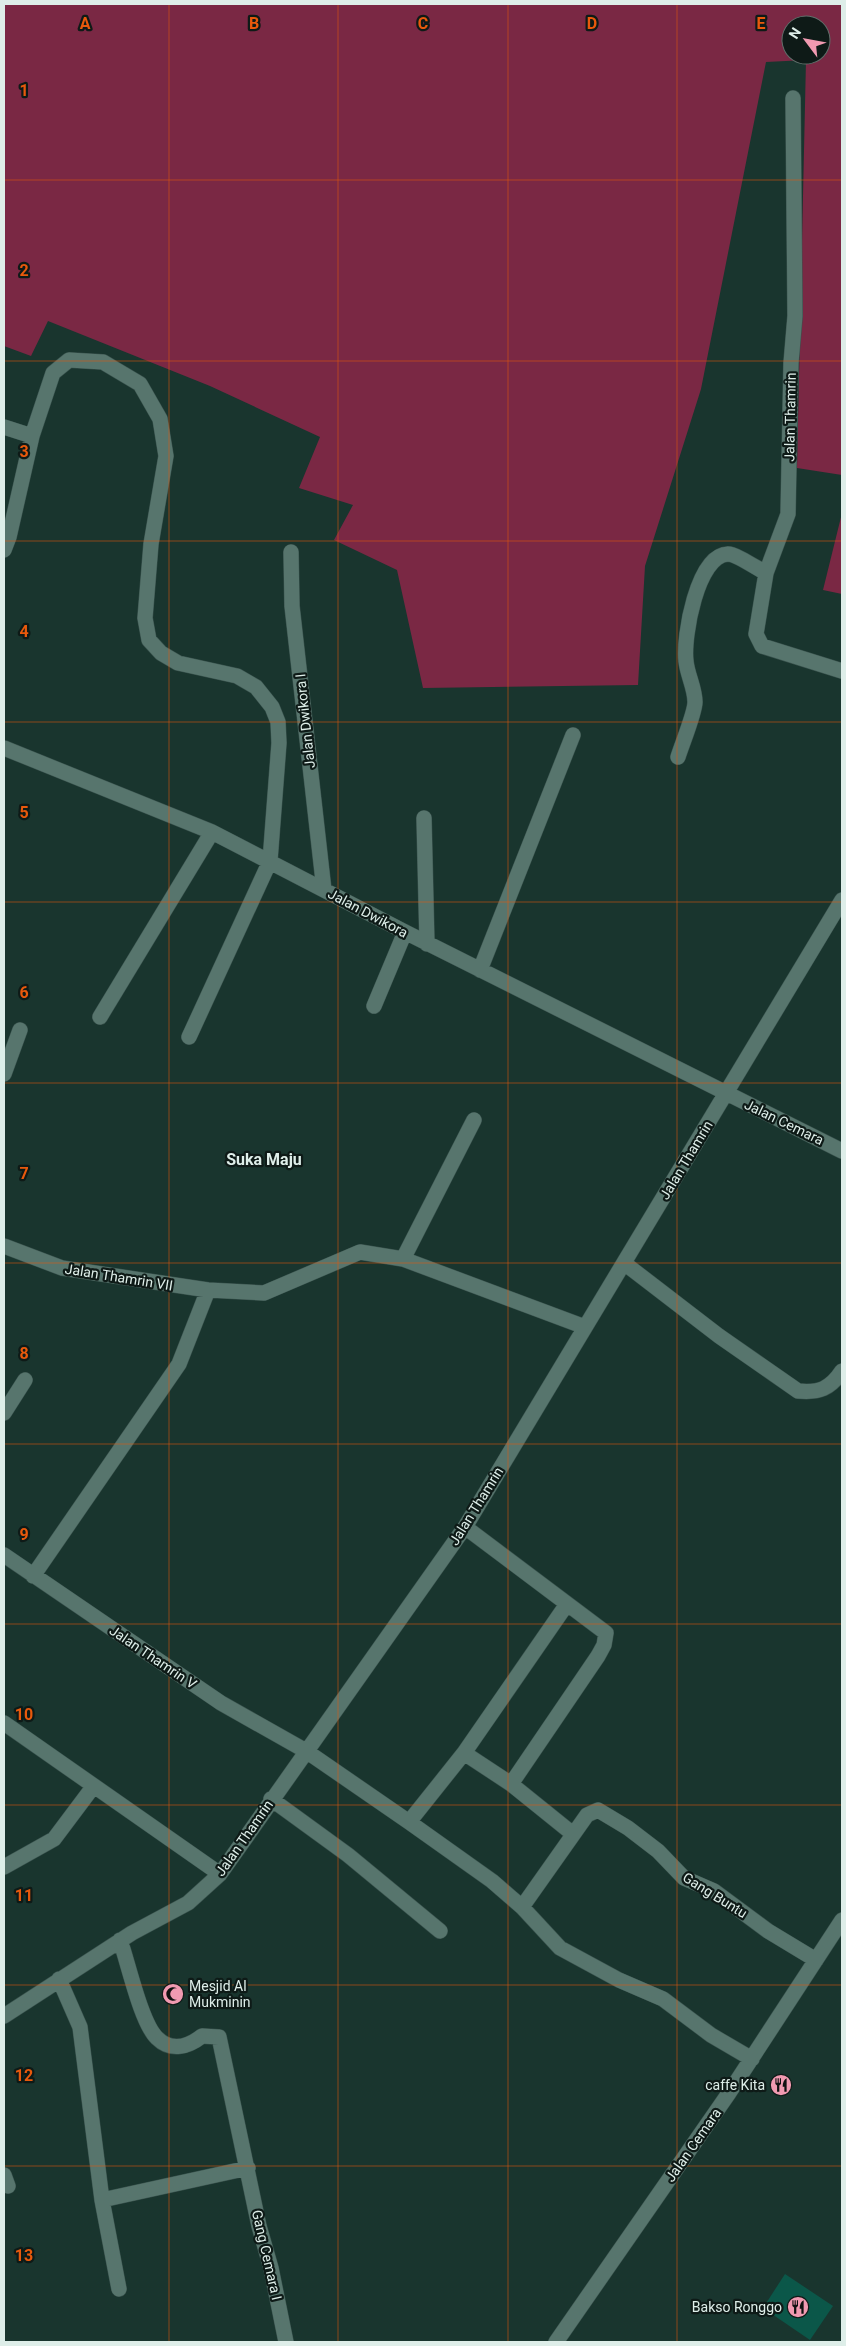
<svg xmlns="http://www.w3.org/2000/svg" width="846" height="2346" viewBox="0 0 846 2346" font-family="Roboto,sans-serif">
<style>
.green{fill:#7a2844;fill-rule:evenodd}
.building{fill:#0b5749}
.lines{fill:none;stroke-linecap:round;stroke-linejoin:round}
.minor-casing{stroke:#3a534e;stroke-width:16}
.minor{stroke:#57756d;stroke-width:15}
.grid{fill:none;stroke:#e8590c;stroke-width:1;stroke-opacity:0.55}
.labels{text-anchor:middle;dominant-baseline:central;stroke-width:4.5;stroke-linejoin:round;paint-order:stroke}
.street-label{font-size:14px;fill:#deeee9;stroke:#0e1a17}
.poi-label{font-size:14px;fill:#deeee9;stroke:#0e1a17;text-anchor:end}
.quarter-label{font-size:16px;font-weight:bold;fill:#deeee9;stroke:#0e1a17}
.grid-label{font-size:16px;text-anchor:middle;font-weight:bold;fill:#e8590c;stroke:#0e1a17;stroke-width:4.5;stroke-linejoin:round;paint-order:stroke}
</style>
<rect width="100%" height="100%" fill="#19352e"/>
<!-- green -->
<path class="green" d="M 4,4 L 842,4 L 842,475 L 797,468 L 806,60 L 766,62 L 701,389 L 645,566 L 638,685 L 423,688 L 397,570 L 334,540 L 353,505 L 299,488 L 320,437 L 210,386 L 48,321 L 31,356 L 4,346 ZM 791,25 L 821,25 L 821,55 L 791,55 Z
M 842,513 L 842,594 L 823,590 Z"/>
<!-- building -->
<path class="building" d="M 785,2274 L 833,2306 L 810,2340 L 763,2308 Z"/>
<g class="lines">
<!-- minor casing -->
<g class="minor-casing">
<path id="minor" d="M 793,98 L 795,316 L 791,363 L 788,514 L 766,573 L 756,634 L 762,646 L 842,671
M 4,427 L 32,436
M 4,550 L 9,537 L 32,436 L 53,373 L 69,360 L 103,362 L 140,384 L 160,419 L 166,456 L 151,544 L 145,618 L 149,640 L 161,653 L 178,663 L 237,676 L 256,687 L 272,707 L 278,722 L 279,743 L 270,861 L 189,1037
M 291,552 L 292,606 L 324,890
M 4,748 L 212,832 L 405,932 L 842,1151
M 678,757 C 682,744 695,713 695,702 C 695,688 687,674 686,661 C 683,637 697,555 728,554 C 736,554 758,569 766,573
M 424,818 L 427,944
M 480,970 L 573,735
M 374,1006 L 405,932
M 100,1017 L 212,832
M 4,1074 L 20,1030
M 4,1246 L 62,1268 L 208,1290 L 264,1293 L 360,1252 L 403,1259 L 585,1327
M 403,1259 L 474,1120
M 624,1263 L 719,1336 L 798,1391 C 819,1393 830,1389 842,1371
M 4,1413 L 25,1380
M 465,1527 L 606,1633 L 604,1645 L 598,1656 L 511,1784
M 4,1555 L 221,1703 L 306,1751 L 409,1822 L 492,1881 L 522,1907 L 560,1948 L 619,1980 L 663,1999 L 711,2035 L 752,2059
M 33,1576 L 179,1364 L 208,1290
M 4,1723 L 220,1874
M 464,1753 L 567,1604
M 271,1799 L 348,1855 L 440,1931
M 409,1822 L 464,1753 L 511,1784 L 573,1834
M 4,1867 L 54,1839 L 93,1787
M 522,1907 L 587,1815 L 598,1810 L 628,1828 L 658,1851 L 684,1878 L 714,1891 L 768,1931 L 816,1960
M 120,1940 C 128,1962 141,2023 157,2038 C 171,2052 188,2047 202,2036 L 219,2037 L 259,2226 L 271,2268 L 286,2342
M 59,1979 L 80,2027 L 102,2200 L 248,2168
M 4,2016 L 132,1933 L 188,1903 L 220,1874 L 465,1527 L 842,900
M 4,2175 L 8,2186
M 102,2200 L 119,2289
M 556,2342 L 729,2093 L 842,1920"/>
</g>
<!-- minor -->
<use href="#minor" class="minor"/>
</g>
<!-- grid -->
<path class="grid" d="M 169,4 L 169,2342M 338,4 L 338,2342M 508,4 L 508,2342M 677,4 L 677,2342M 4,180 L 842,180M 4,361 L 842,361M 4,541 L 842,541M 4,722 L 842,722M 4,902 L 842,902M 4,1083 L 842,1083M 4,1263 L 842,1263M 4,1444 L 842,1444M 4,1624 L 842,1624M 4,1805 L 842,1805M 4,1985 L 842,1985M 4,2166 L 842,2166"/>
<!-- icons -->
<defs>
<g id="mosque-disc" transform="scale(1.125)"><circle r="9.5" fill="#f19ab1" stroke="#0e1a17"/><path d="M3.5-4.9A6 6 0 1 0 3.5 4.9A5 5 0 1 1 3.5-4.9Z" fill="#111"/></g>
<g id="restaurant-disc" transform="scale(1.125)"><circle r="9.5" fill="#f19ab1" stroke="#0e1a17"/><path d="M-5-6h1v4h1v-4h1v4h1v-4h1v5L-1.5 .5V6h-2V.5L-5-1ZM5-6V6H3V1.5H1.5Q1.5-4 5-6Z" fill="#111"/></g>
</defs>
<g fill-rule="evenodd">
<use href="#mosque-disc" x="173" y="1994"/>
<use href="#restaurant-disc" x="781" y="2085"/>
<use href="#restaurant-disc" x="798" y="2307"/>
</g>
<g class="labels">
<!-- street labels -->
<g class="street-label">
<text transform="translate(790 417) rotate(-89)">Jalan Thamrin</text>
<text transform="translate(305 721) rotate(-96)">Jalan Dwikora I</text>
<text transform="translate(368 913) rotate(28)">Jalan Dwikora</text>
<text transform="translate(784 1122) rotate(26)">Jalan Cemara</text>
<text transform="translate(686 1160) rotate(-59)">Jalan Thamrin</text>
<text transform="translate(119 1277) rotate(9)">Jalan Thamrin VII</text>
<text transform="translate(476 1506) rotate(-58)">Jalan Thamrin</text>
<text transform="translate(153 1657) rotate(34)">Jalan Thamrin V</text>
<text transform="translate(244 1838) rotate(-55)">Jalan Thamrin</text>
<text transform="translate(715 1895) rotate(32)">Gang Buntu</text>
<text transform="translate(693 2145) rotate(-55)">Jalan Cemara</text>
<text transform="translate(267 2255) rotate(77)">Gang Cemara I</text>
</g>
<!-- poi labels -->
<g class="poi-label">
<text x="189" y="1986" text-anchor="start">Mesjid Al<tspan x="189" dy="16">Mukminin</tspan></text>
<text x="765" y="2085">caffe Kita</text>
<text x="782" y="2307">Bakso Ronggo</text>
</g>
<!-- quarter labels -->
<g class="quarter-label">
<text x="264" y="1159">Suka Maju</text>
</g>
</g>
<g class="grid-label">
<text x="85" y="29">A</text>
<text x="254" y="29">B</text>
<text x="423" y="29">C</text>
<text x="592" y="29">D</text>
<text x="761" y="29">E</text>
<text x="24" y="96">1</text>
<text x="24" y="276">2</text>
<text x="24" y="457">3</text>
<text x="24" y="637">4</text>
<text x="24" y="818">5</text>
<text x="24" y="998">6</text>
<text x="24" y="1179">7</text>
<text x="24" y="1359">8</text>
<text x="24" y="1540">9</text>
<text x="24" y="1720">10</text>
<text x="24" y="1901">11</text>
<text x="24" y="2081">12</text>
<text x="24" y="2261">13</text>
</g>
<!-- border -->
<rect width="846" height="2346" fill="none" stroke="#deeee9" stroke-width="10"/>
<!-- north arrow -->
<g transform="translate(806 40) rotate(302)"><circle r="24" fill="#0e1a17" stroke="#616f6b"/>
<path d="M0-4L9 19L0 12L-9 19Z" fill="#f19ab1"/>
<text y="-8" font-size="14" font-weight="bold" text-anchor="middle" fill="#deeee9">N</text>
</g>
</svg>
